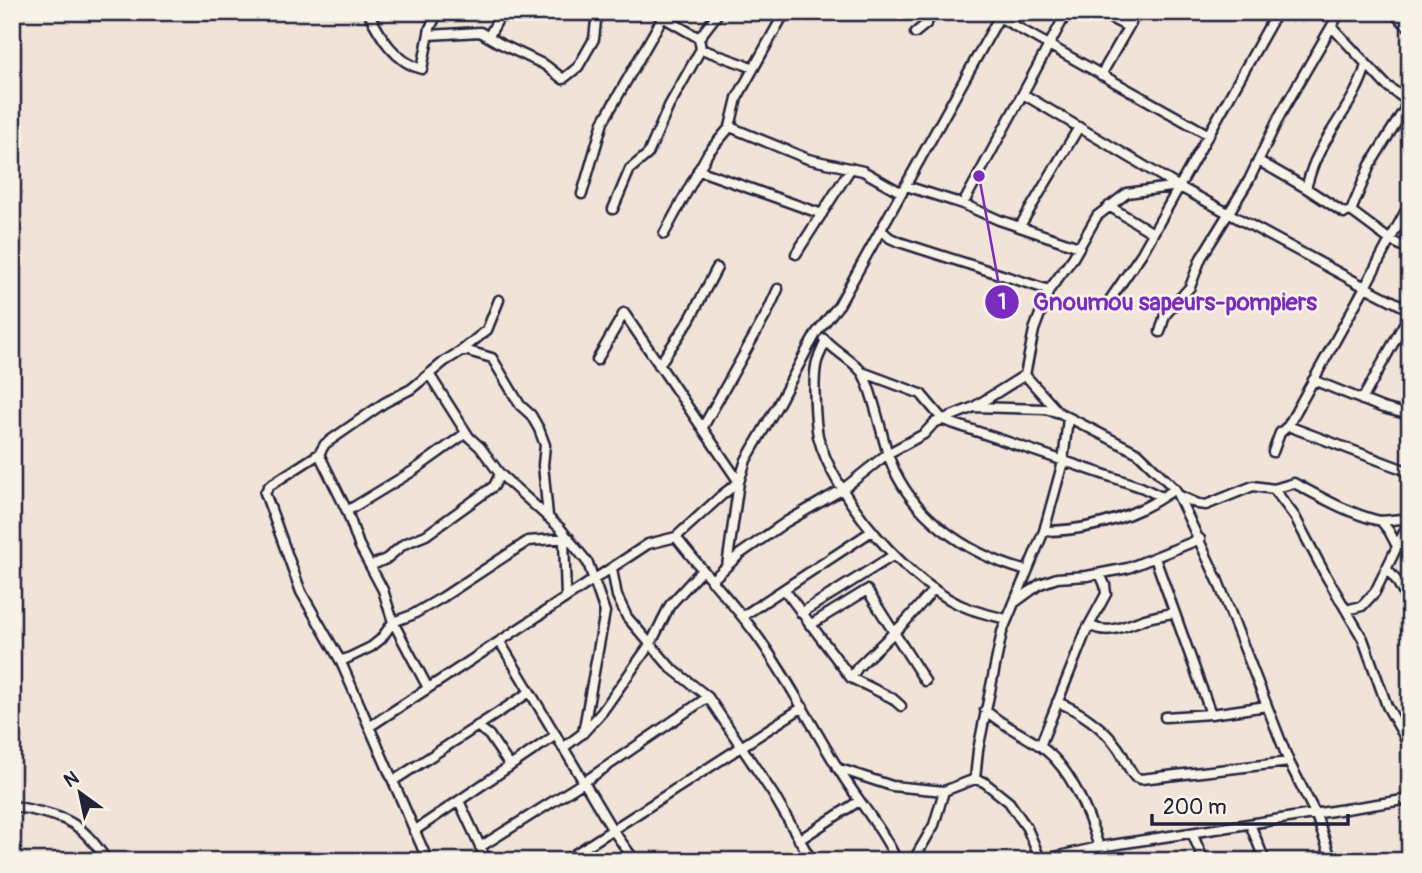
<svg xmlns="http://www.w3.org/2000/svg" width="1422" height="873" viewBox="0 0 1422 873" font-family="Pangolin,sans-serif">
<style>
.lines{fill:none;stroke-linecap:round;stroke-linejoin:round}
.minor-casing{stroke:#22223b;stroke-width:13}
.minor{stroke:#f7f3e8;stroke-width:8}
.leader{fill:none;stroke:#7b2cbf;stroke-width:2.5}
.callout-dot{fill:#7b2cbf;stroke:#f7f3e8;stroke-width:2.5}
.mark-label{font-size:21px;text-anchor:middle;font-weight:bold;fill:#fff}
.callout-label{font-size:24px;text-anchor:middle;font-weight:bold;fill:#7b2cbf;stroke:#f7f3e8;stroke-width:5;stroke-linejoin:round;paint-order:stroke}
</style>
<rect width="100%" height="100%" fill="#f2e3d9"/>
<filter id="ink" filterUnits="userSpaceOnUse"><feTurbulence type="fractalNoise" baseFrequency=".0143" numOctaves="2"/><feDisplacementMap in="SourceGraphic" scale="14" xChannelSelector="R" yChannelSelector="G"/><feConvolveMatrix kernelMatrix="1 2 1 2 8 2 1 2 1" color-interpolation-filters="sRGB"/></filter>
<g filter="url(#ink)">
<g class="lines">
<!-- minor casing -->
<g class="minor-casing">
<path id="minor" d="M 368,12 C 380,36 395,62 422,69 L 430,28 L 438,12
M 654,12 L 699,38 L 701,49 L 754,68
M 990,12 L 1209,135
M 1098,12 L 1128,27
M 1392,12 L 1410,28
M 1332,27 L 1386,85 L 1406,100
M 915,33 L 926,24 L 934,12
M 429,35 L 480,32 L 499,43 L 545,65 L 563,79 L 578,67 L 594,39 L 597,12
M 489,36 L 502,12
M 699,38 L 719,12
M 1366,65 C 1357,99 1332,125 1317,157 C 1312,166 1309,178 1306,188 L 1344,213 L 1351,211 L 1390,240 L 1410,203
M 1101,75 L 1137,12
M 1023,94 L 1178,186 L 1365,287 L 1390,240 L 1410,250
M 730,127 L 808,159 L 863,171 L 902,193
M 1259,161 L 1306,188
M 698,170 L 822,214
M 906,186 L 963,204 L 999,220 L 1079,247
M 582,194 L 603,122 L 663,17
M 963,204 L 1067,12
M 1109,206 L 1153,233
M 613,209 L 630,169 L 648,154 L 669,106 L 701,49
M 1351,211 L 1370,165 L 1404,110 L 1410,89
M 1020,226 L 1079,127
M 881,230 L 890,238 L 899,242 L 1049,290
M 664,234 L 708,153 L 730,127 L 737,98 L 785,12
M 796,254 L 851,168
M 1107,304 L 1142,253 L 1277,12
M 1160,332 L 1165,315 L 1190,287 L 1201,258 L 1249,180 L 1280,115 L 1340,12
M 824,339 C 834,351 856,362 863,374 C 872,389 881,432 887,451 C 906,514 966,554 1027,571
M 825,341 C 823,350 817,357 816,366 C 813,382 815,420 818,436 C 833,496 911,588 970,609 C 981,613 994,616 1006,619
M 461,351 L 468,351 L 492,358 L 520,405 L 531,415 L 539,429 L 545,445 L 543,465 L 548,516
M 597,360 L 624,313 L 739,482 L 727,566
M 659,365 L 690,319 L 717,268
M 862,372 L 921,394 L 943,420 L 1141,487 L 1162,497
M 429,374 L 469,437 L 480,447 L 500,474 L 560,528 L 588,563 L 605,612 L 583,733
M 1025,375 L 1058,412
M 1313,380 L 1383,408 L 1410,415
M 1362,400 L 1410,313
M 974,407 L 1045,409 L 1060,413 L 1138,453 L 1175,489 L 1218,581 L 1289,762 L 1316,815 L 1332,861
M 1288,426 L 1410,472
M 703,427 L 767,313 L 778,289
M 1273,452 L 1280,433 L 1288,426 L 1365,287 L 1410,310
M 319,454 L 269,486 L 265,493 L 301,592 L 340,660 L 346,659 L 371,647 L 381,639 L 393,622 L 412,615 L 443,597 L 528,541 L 569,538
M 1274,489 L 1295,517 L 1325,574 L 1363,639 L 1387,706 L 1403,734 L 1410,751
M 1180,496 L 1198,504 L 1206,505 L 1253,486 L 1274,489 L 1294,483 C 1321,497 1346,512 1376,520 C 1388,523 1398,516 1409,521
M 347,511 L 413,471 L 466,433
M 1381,521 L 1389,531 L 1397,546
M 1044,531 L 1063,462 L 1068,418
M 676,537 C 701,570 730,599 755,633 C 787,676 811,725 839,770 C 858,801 882,828 897,861
M 564,540 L 566,597
M 1155,558 L 1211,714
M 370,566 L 386,559 L 404,544 L 426,535 L 494,486 L 500,474
M 1386,568 L 1397,581 L 1410,606
M 612,569 L 617,596 L 627,617 L 671,668 L 708,697 L 773,794 L 812,861
M 711,581 L 740,554 L 786,522 L 843,489 L 887,454 L 924,434 L 934,423 L 974,407 L 1025,375 L 1034,330 L 1049,290 L 1073,258 L 1097,216 L 1127,193 L 1178,186
M 784,589 L 851,678 L 892,698 L 901,706
M 1014,603 L 1040,584 L 1057,578 L 1087,576 L 1128,568 L 1200,539
M 1346,610 L 1362,606 L 1375,592 L 1410,520
M 801,613 L 894,555
M 743,616 L 872,531
M 810,625 L 867,590 L 925,681
M 1089,625 C 1109,636 1126,625 1145,619 C 1154,616 1164,615 1173,613
M 500,642 L 612,829 L 635,861
M 340,660 L 428,861
M 851,678 L 858,667 L 905,622 L 934,589
M 428,688 L 393,622 L 383,590 L 359,545 L 347,511 L 319,454 L 325,444 L 384,403 L 411,389 L 445,361 L 461,351 L 487,330 L 499,300
M 1057,702 C 1079,710 1105,729 1118,748 C 1125,758 1128,769 1135,777 L 1141,779 L 1289,762
M 985,710 C 1002,725 1021,733 1040,746 C 1071,767 1088,812 1099,847
M 1165,717 L 1211,714 L 1267,706
M 477,726 L 489,735 L 510,766
M 369,727 L 648,544 L 676,537 L 722,495 L 739,482 L 746,460 L 780,401 L 808,348 L 817,332 L 839,305 L 1002,12
M 1040,746 L 1086,631 L 1106,594 L 1105,585 L 1100,574
M 563,748 L 583,733 L 602,712 L 651,643 L 670,605 L 701,571
M 837,768 L 892,786 L 944,791
M 975,779 L 978,750 L 1002,632 L 1044,531 C 1077,531 1111,523 1141,509 C 1153,504 1164,496 1175,489
M 393,781 L 530,692
M 459,801 L 487,861
M 14,806 C 62,817 79,817 107,861
M 1250,824 L 1265,861
M 414,831 L 556,735
M 1192,833 L 1204,861
M 799,840 L 859,801
M 480,847 L 584,782 L 708,697
M 1041,860 L 1099,847 L 1410,799
M 564,861 L 803,707
M 913,861 L 934,825 L 944,791 L 975,779 L 984,782 L 1009,802 L 1027,828 L 1041,861"/>
</g>
<!-- minor -->
<use href="#minor" class="minor"/>
</g>
</g>
<!-- callouts -->
<path class="leader" d="M979 176L1002 302"/>
<g class="callout-dot">
<circle cx="979" cy="176" r="7"/>
<circle cx="1002" cy="302" r="18"/>
</g>
<g class="mark-label">
<text x="1002" y="309">1</text>
</g>
<g class="callout-label">
<text x="1175" y="310">Gnoumou sapeurs-pompiers</text>
</g>
<!-- margin -->
<rect width="1422" height="873" fill="none" stroke="#f7f3e8" stroke-width="42"/>
<rect x="21" y="21" width="1380" height="831" fill="none" stroke="#22223b" stroke-width="2.5" filter="url(#ink)"/>
<!-- north arrow -->
<g transform="translate(80 793) rotate(327)" stroke="#f7f3e8" stroke-width="5" paint-order="stroke">
<path d="M0-5L12 26L0 18L-12 26Z" fill="#22223b"/>
<text y="-10" font-size="19" font-weight="bold" text-anchor="middle" fill="#22223b">N</text>
</g>
<!-- scale -->
<path d="M1152 814v10h196v-10" fill="none" stroke="#22223b" stroke-width="3.5"/>
<text x="1163" y="814" font-size="21" fill="#22223b" stroke="#f7f3e8" stroke-width="5" paint-order="stroke">200 m</text>
</svg>
